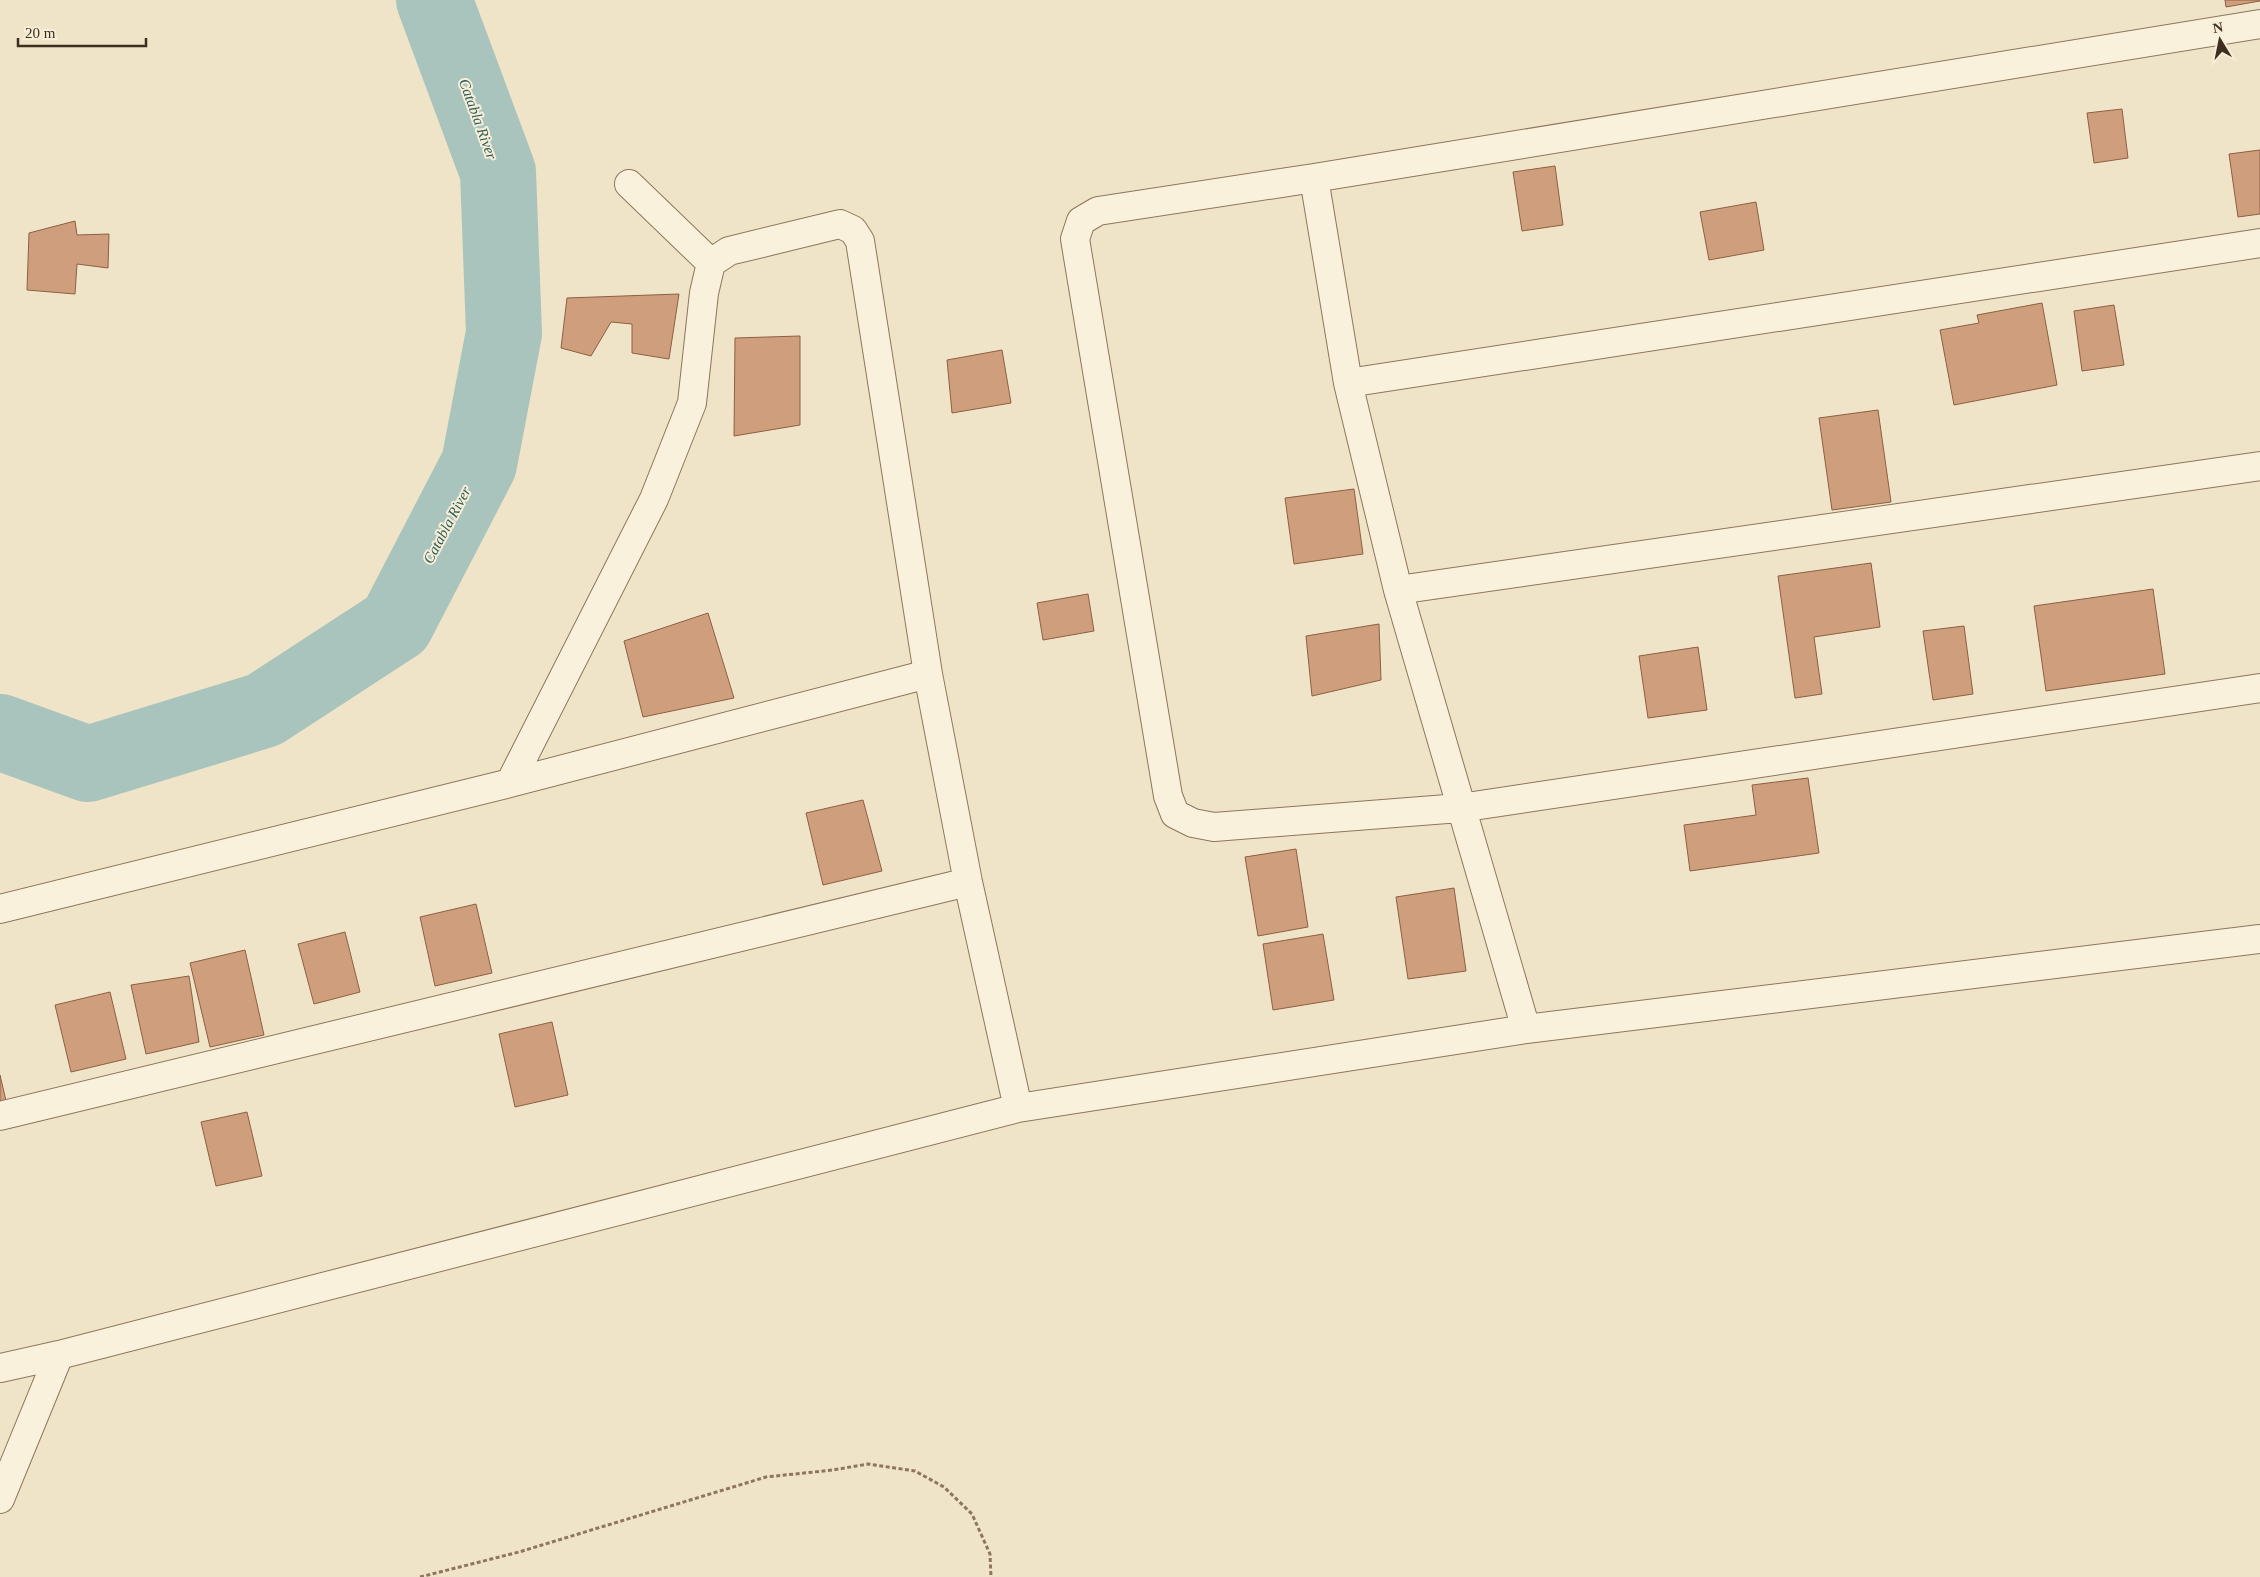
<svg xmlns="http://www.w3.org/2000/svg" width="2260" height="1577" viewBox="0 0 2260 1577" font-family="'Times New Roman',serif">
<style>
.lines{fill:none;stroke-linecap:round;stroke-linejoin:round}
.river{stroke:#a9c4bc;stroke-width:76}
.building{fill:#cf9f7d;stroke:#8d5f41}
.minor-casing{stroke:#8d765c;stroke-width:30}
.path{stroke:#8d765c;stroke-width:3;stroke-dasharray:4 2.5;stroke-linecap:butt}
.minor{stroke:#faf1dc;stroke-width:28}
.labels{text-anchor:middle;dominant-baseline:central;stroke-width:4;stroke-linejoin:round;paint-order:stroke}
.water-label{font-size:15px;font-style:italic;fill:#2f5d5a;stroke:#f7eed8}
</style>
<rect width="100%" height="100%" fill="#f0e4c8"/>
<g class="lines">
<!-- river -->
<path class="river" d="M 0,732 L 88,764 L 264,710 L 396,624 L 479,464 L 504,333 L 498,172 L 434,0"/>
</g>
<!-- building -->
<path class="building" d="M 2225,0 L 2260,0 L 2260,1 L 2226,7 Z
M 2122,109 L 2128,158 L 2094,163 L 2087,113 Z
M 2260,150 L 2260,214 L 2238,217 L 2229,154 Z
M 1555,166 L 1563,225 L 1522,231 L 1513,172 Z
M 1756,202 L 1764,250 L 1709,260 L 1700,212 Z
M 75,221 L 77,235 L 109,234 L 108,268 L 77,264 L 75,294 L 27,290 L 29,233 Z
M 679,294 L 669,359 L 632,353 L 632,324 L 611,322 L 591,356 L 561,348 L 567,298 Z
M 2042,303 L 2057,385 L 1954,405 L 1940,330 L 1979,323 L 1977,315 Z
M 2114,305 L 2124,365 L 2082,371 L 2074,311 Z
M 800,336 L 800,425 L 734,436 L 735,338 Z
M 1002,350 L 1011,403 L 952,413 L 947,360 Z
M 1878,410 L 1891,502 L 1832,510 L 1819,418 Z
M 1354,489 L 1363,554 L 1294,564 L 1285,498 Z
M 1871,563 L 1880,627 L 1814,637 L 1822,694 L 1795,698 L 1778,576 Z
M 2153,589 L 2165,674 L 2046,691 L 2034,606 Z
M 1088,594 L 1094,631 L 1043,640 L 1037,603 Z
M 708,613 L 734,698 L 643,717 L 624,641 Z
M 1379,624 L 1381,680 L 1312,696 L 1306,636 Z
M 1964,626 L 1973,694 L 1933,700 L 1923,631 Z
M 1698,647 L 1707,710 L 1648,718 L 1639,656 Z
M 1808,778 L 1819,853 L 1690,871 L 1684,825 L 1756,815 L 1752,785 Z
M 863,800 L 882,871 L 823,885 L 806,813 Z
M 1296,849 L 1308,927 L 1258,936 L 1245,857 Z
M 1454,888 L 1466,971 L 1408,979 L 1396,897 Z
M 476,904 L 492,973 L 435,986 L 420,917 Z
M 345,932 L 360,992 L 314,1004 L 298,944 Z
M 1323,934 L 1334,1000 L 1273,1010 L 1263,944 Z
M 245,950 L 264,1035 L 210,1047 L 190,963 Z
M 189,976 L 199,1042 L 146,1054 L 131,985 Z
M 110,992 L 126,1059 L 71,1072 L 55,1005 Z
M 552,1022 L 568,1095 L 515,1107 L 499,1034 Z
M 0,1075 L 7,1105 L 0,1106 Z
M 247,1112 L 262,1176 L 216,1186 L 201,1122 Z"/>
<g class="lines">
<!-- minor casing -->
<g class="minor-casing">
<path id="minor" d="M 2260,24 L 1314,178 L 1098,211 L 1081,221 L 1075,239 L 1168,796 L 1175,814 L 1193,823 L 1214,827 L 1460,808 L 2260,688
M 1314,178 L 1348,383 L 1398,590 L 1526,1029
M 629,184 L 711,263
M 1348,383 L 2260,243
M 1398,590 L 2260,466
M 510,783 L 654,499 L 692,403 L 704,293 L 711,263 L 729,251 L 840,224 L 853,230 L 860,241 L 928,674
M 0,909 L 510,783 L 928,674 L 968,882 L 1018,1108 L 59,1355 L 0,1499
M 1018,1108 L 1526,1029 L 2260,939
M 0,1116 L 968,882
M 0,1368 L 59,1355"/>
</g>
<!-- path -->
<path class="path" d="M 420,1577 L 519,1552 L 766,1477 L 833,1470 L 868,1464 L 915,1471 L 944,1487 L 972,1514 L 990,1554 L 991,1577"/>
<!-- minor -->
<use href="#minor" class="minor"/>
</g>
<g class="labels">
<!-- water labels -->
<g class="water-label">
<text transform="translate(478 119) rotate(70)">Catabla River</text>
<text transform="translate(447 525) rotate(-62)">Catabla River</text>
</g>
</g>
<!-- north arrow -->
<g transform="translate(2220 40) rotate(350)" stroke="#f7eed8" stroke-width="4" paint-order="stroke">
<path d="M0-4L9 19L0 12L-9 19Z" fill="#3d2e20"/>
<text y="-8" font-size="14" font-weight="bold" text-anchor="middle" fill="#3d2e20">N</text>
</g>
<!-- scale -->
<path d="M18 38v8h128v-8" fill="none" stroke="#3d2e20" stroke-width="2.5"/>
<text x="25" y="38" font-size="15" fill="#3d2e20" stroke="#f7eed8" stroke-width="4" paint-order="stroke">20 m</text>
</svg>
